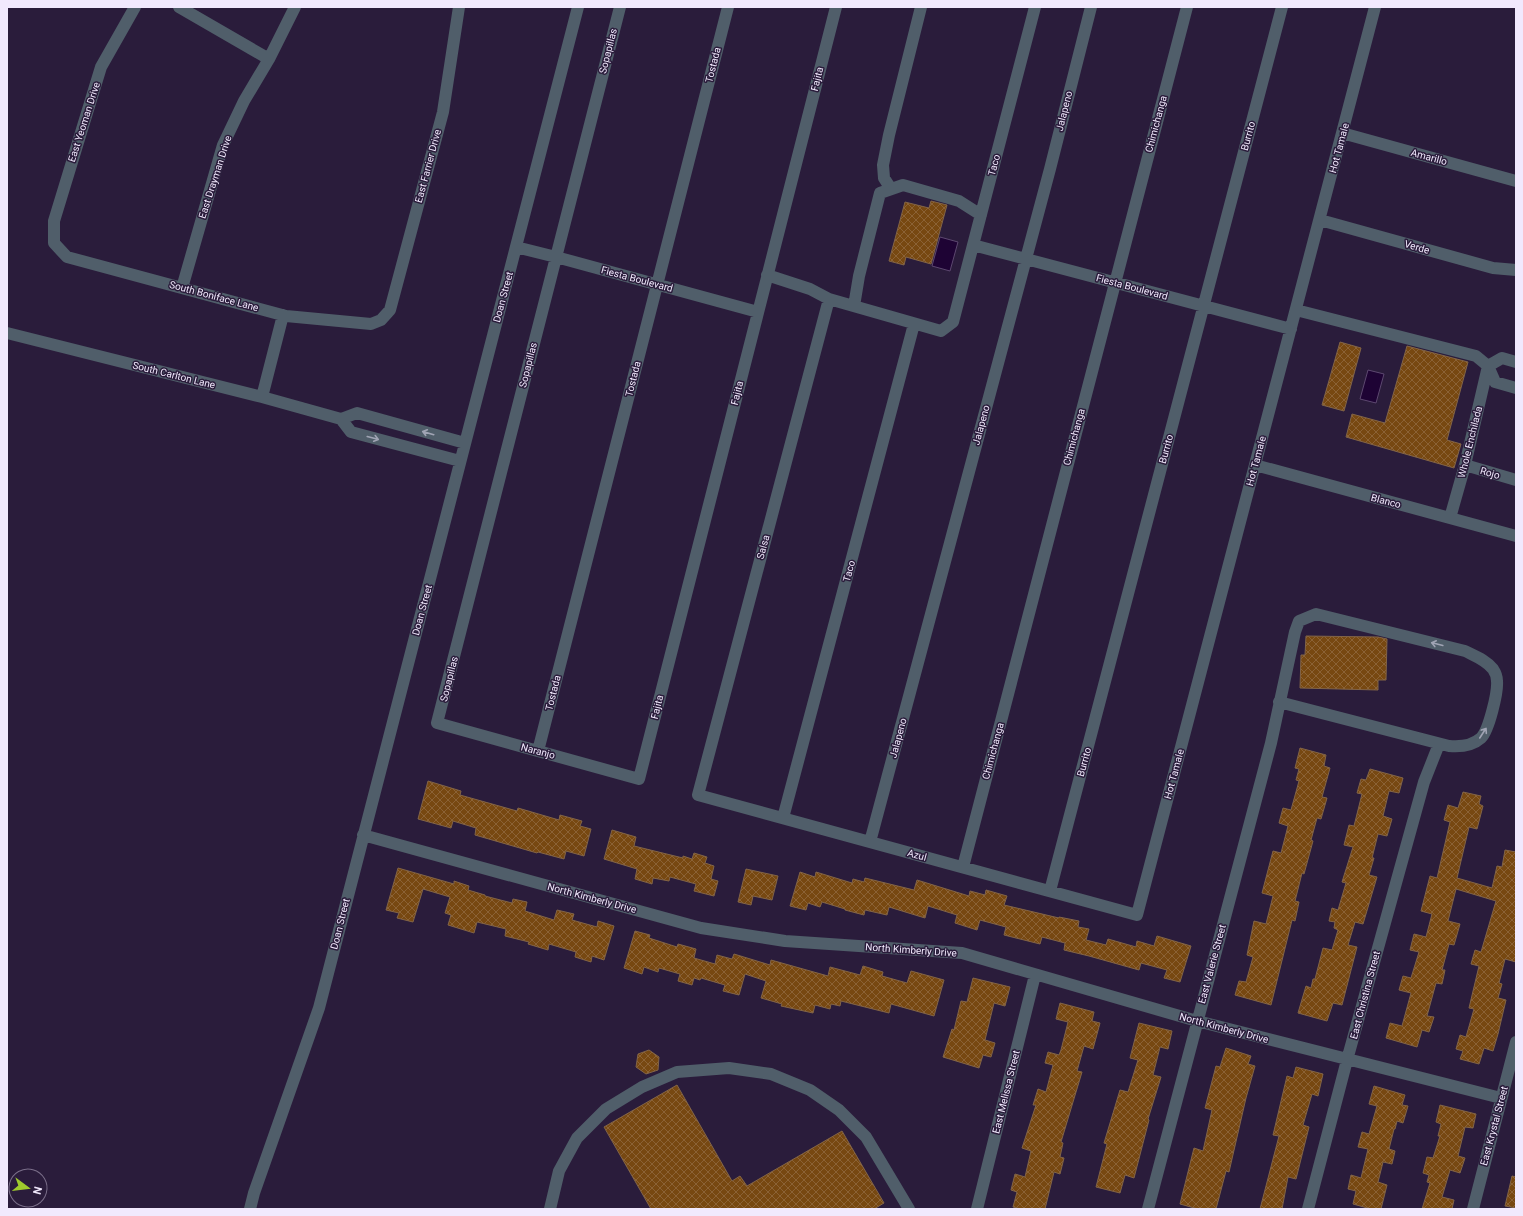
<svg xmlns="http://www.w3.org/2000/svg" width="1523" height="1216" viewBox="0 0 1523 1216" font-family="Roboto,sans-serif">
<style>
.water{fill:#1e0334;stroke:#5d4870}
.building{fill:url(#building-cross-hatch);stroke:#826447}
.lines{fill:none;stroke-linecap:round;stroke-linejoin:round}
.minor{stroke:#505e6a;stroke-width:12}
.oneway{stroke:#a0a4b4}
.labels{text-anchor:middle;dominant-baseline:central;stroke-width:3;stroke-linejoin:round;paint-order:stroke}
.street-label{font-size:10px;fill:#f1e9fd;stroke:#2a1c3b}
</style>
<defs>
<pattern id="building-cross-hatch" width="8" height="8" patternUnits="userSpaceOnUse"><rect width="8" height="8" fill="#774811"/><path d="M0 0l8 8M0 8l8-8" fill="none" stroke="#8b6235"/></pattern>
</defs>
<rect width="100%" height="100%" fill="#2a1c3b"/>
<!-- water -->
<path class="water" d="M 940,237 L 958,242 L 950,271 L 932,266 Z
M 1368,370 L 1384,374 L 1376,403 L 1360,399 Z"/>
<!-- building -->
<path class="building" d="M 931,201 L 947,205 L 931,264 L 906,257 L 904,265 L 889,261 L 905,202 L 929,208 Z
M 1340,342 L 1361,348 L 1344,411 L 1322,405 Z
M 1407,346 L 1468,362 L 1447,440 L 1461,444 L 1454,468 L 1346,437 L 1352,414 L 1385,423 Z
M 1306,636 L 1378,637 L 1387,639 L 1386,680 L 1378,680 L 1378,690 L 1300,688 L 1301,655 L 1305,655 Z
M 1300,748 L 1326,755 L 1324,766 L 1330,768 L 1322,797 L 1327,798 L 1321,819 L 1317,818 L 1311,840 L 1313,841 L 1304,874 L 1302,873 L 1295,901 L 1299,902 L 1295,921 L 1292,920 L 1271,1005 L 1235,995 L 1239,981 L 1246,982 L 1253,957 L 1247,955 L 1254,921 L 1266,924 L 1273,896 L 1262,893 L 1273,851 L 1281,853 L 1288,826 L 1279,823 L 1283,808 L 1291,810 L 1299,781 L 1296,780 L 1299,769 L 1295,768 Z
M 1370,769 L 1403,778 L 1399,793 L 1389,791 L 1383,816 L 1392,819 L 1387,836 L 1378,834 L 1372,858 L 1374,858 L 1369,875 L 1377,877 L 1363,924 L 1355,922 L 1348,945 L 1357,947 L 1342,1005 L 1333,1003 L 1327,1021 L 1298,1013 L 1306,986 L 1311,988 L 1313,979 L 1315,979 L 1323,948 L 1332,950 L 1338,930 L 1334,928 L 1335,922 L 1329,921 L 1332,908 L 1338,910 L 1346,883 L 1342,882 L 1353,847 L 1344,845 L 1349,825 L 1354,826 L 1362,794 L 1357,793 L 1361,779 L 1366,780 Z
M 428,781 L 461,791 L 460,795 L 517,811 L 518,808 L 559,820 L 560,815 L 582,821 L 580,826 L 591,829 L 584,856 L 566,851 L 564,859 L 538,852 L 537,853 L 475,835 L 476,828 L 453,821 L 451,828 L 418,819 Z
M 1463,792 L 1481,796 L 1479,804 L 1483,806 L 1477,829 L 1469,827 L 1457,878 L 1492,888 L 1497,866 L 1502,867 L 1505,850 L 1516,852 L 1516,962 L 1505,959 L 1499,983 L 1502,984 L 1498,998 L 1506,1000 L 1498,1034 L 1493,1051 L 1484,1048 L 1479,1064 L 1460,1059 L 1463,1051 L 1456,1049 L 1460,1035 L 1466,1037 L 1474,1009 L 1469,1008 L 1479,966 L 1471,964 L 1475,950 L 1481,952 L 1496,901 L 1456,889 L 1448,921 L 1460,924 L 1454,945 L 1449,944 L 1442,970 L 1445,970 L 1442,984 L 1436,983 L 1427,1016 L 1434,1017 L 1429,1032 L 1422,1030 L 1417,1047 L 1386,1038 L 1390,1023 L 1402,1026 L 1411,993 L 1399,990 L 1403,976 L 1411,978 L 1419,952 L 1410,950 L 1414,934 L 1426,937 L 1432,914 L 1421,911 L 1430,876 L 1437,878 L 1450,822 L 1444,820 L 1448,805 L 1458,808 Z
M 612,830 L 636,837 L 634,846 L 683,858 L 683,856 L 692,859 L 694,853 L 707,857 L 705,863 L 714,866 L 711,879 L 718,881 L 714,896 L 694,891 L 696,884 L 670,877 L 669,881 L 653,878 L 652,884 L 635,879 L 637,869 L 604,859 Z
M 398,868 L 454,884 L 454,881 L 469,886 L 468,890 L 485,895 L 485,896 L 512,903 L 513,899 L 527,902 L 525,911 L 554,920 L 557,910 L 574,914 L 572,920 L 597,927 L 598,921 L 614,926 L 604,960 L 592,956 L 591,962 L 575,957 L 576,952 L 549,944 L 548,950 L 528,944 L 529,942 L 505,936 L 506,929 L 477,922 L 474,933 L 448,925 L 451,915 L 445,913 L 450,897 L 423,889 L 413,922 L 397,918 L 399,913 L 386,910 Z
M 746,869 L 778,876 L 772,900 L 753,896 L 751,905 L 738,902 Z
M 800,872 L 815,877 L 816,872 L 852,883 L 853,879 L 864,882 L 865,878 L 914,890 L 917,880 L 969,896 L 970,891 L 985,895 L 986,890 L 1007,896 L 1004,905 L 1059,918 L 1059,917 L 1079,921 L 1078,927 L 1089,929 L 1086,940 L 1106,945 L 1108,939 L 1136,947 L 1137,941 L 1154,946 L 1157,936 L 1191,946 L 1180,982 L 1164,978 L 1167,970 L 1141,963 L 1139,970 L 1089,956 L 1064,950 L 1065,943 L 1042,937 L 1040,944 L 1004,935 L 1006,927 L 980,920 L 977,930 L 955,923 L 957,915 L 928,906 L 925,918 L 889,907 L 887,915 L 865,910 L 864,915 L 845,910 L 845,909 L 822,902 L 820,907 L 808,903 L 806,910 L 790,906 Z
M 635,931 L 650,935 L 649,938 L 677,947 L 678,944 L 696,949 L 694,958 L 715,964 L 717,955 L 732,959 L 734,954 L 770,965 L 771,960 L 828,976 L 830,967 L 860,975 L 863,966 L 883,972 L 882,976 L 907,983 L 911,971 L 944,980 L 934,1016 L 891,1004 L 889,1013 L 841,1001 L 840,1006 L 831,1004 L 830,1009 L 815,1005 L 813,1013 L 781,1006 L 782,1004 L 761,998 L 766,981 L 745,974 L 739,995 L 723,991 L 725,985 L 701,978 L 700,980 L 694,978 L 692,985 L 678,981 L 680,974 L 659,968 L 658,972 L 644,967 L 642,974 L 624,968 Z
M 973,978 L 1010,987 L 1005,1006 L 994,1003 L 985,1040 L 995,1043 L 991,1057 L 983,1055 L 979,1068 L 943,1057 L 952,1029 L 954,1030 L 961,1001 L 967,1002 Z
M 1060,1003 L 1094,1012 L 1092,1021 L 1100,1023 L 1093,1049 L 1084,1046 L 1077,1071 L 1082,1072 L 1061,1142 L 1063,1143 L 1060,1157 L 1064,1158 L 1060,1174 L 1054,1172 L 1045,1209 L 1021,1209 L 1013,1207 L 1017,1192 L 1011,1190 L 1015,1174 L 1025,1177 L 1031,1151 L 1022,1148 L 1036,1105 L 1033,1105 L 1038,1089 L 1046,1092 L 1053,1065 L 1045,1063 L 1048,1052 L 1059,1055 L 1061,1050 L 1068,1022 L 1056,1019 Z
M 1139,1023 L 1172,1031 L 1168,1049 L 1160,1047 L 1153,1075 L 1161,1077 L 1148,1119 L 1149,1120 L 1134,1178 L 1125,1175 L 1120,1193 L 1096,1187 L 1107,1144 L 1104,1143 L 1120,1090 L 1128,1092 L 1138,1060 L 1130,1058 Z
M 1226,1048 L 1251,1056 L 1248,1064 L 1255,1066 L 1246,1098 L 1229,1172 L 1226,1171 L 1216,1209 L 1198,1209 L 1180,1204 L 1194,1148 L 1203,1151 L 1212,1110 L 1205,1108 L 1216,1066 L 1220,1067 Z
M 649,1050 L 659,1057 L 658,1070 L 646,1074 L 636,1067 L 638,1054 Z
M 1296,1067 L 1323,1074 L 1318,1096 L 1312,1094 L 1303,1125 L 1309,1127 L 1296,1179 L 1288,1177 L 1282,1209 L 1260,1209 L 1279,1136 L 1273,1135 L 1287,1076 L 1293,1078 Z
M 677,1085 L 732,1181 L 740,1176 L 747,1186 L 842,1131 L 884,1203 L 874,1209 L 651,1209 L 604,1127 Z
M 1374,1086 L 1405,1095 L 1402,1105 L 1408,1106 L 1403,1123 L 1397,1121 L 1395,1129 L 1394,1129 L 1389,1149 L 1395,1151 L 1392,1164 L 1383,1162 L 1378,1182 L 1387,1185 L 1381,1209 L 1371,1209 L 1353,1204 L 1356,1191 L 1348,1189 L 1351,1175 L 1361,1178 L 1368,1149 L 1358,1147 L 1362,1132 L 1369,1134 L 1377,1106 L 1369,1104 Z
M 1440,1105 L 1476,1114 L 1473,1128 L 1465,1127 L 1458,1156 L 1465,1158 L 1460,1173 L 1450,1170 L 1442,1197 L 1454,1200 L 1452,1209 L 1422,1209 L 1430,1183 L 1427,1182 L 1429,1175 L 1423,1173 L 1427,1157 L 1433,1158 L 1440,1136 L 1438,1136 L 1441,1124 L 1436,1122 Z
M 1512,1176 L 1516,1177 L 1516,1208 L 1505,1206 Z"/>
<g class="lines">
<!-- minor -->
<path class="minor" d="M 135,7 L 101,67 L 54,221 L 54,243 L 67,257 L 286,316 L 371,324 L 381,320 L 390,310 L 443,112 L 459,7
M 179,7 L 269,59
M 620,7 L 437,723 L 639,779 L 836,7
M 1342,133 L 1516,181
M 891,189 L 884,178 L 883,165 L 889,135 L 921,7
M 1320,220 L 1493,268 L 1516,270
M 973,245 L 1291,329
M 516,247 L 556,257 L 758,312
M 767,275 L 810,289 L 829,299 L 941,331 L 953,322 L 1035,7
M 182,288 L 223,145 L 244,101 L 269,59 L 295,7
M 829,299 L 698,795 L 1137,915 L 1375,7
M 854,306 L 859,276 L 880,193 L 903,185 L 959,201 L 981,215
M 1296,310 L 1476,356 L 1488,366 L 1495,382 L 1516,388
M 7,333 L 262,397 L 341,419 L 357,413 L 465,443
M 1488,366 L 1502,358 L 1516,362
M 262,397 L 283,315
M 341,419 L 351,432 L 460,461
M 1255,465 L 1516,536
M 1465,465 L 1516,480
M 1450,518 L 1465,465 L 1488,366
M 538,751 L 728,7
M 783,818 L 914,324
M 363,835 L 701,928 L 785,941 L 962,953 L 1197,1021 L 1501,1098
M 870,842 L 1050,169 L 1091,7
M 963,867 L 1187,7
M 1050,891 L 1282,7
M 250,1209 L 254,1193 L 319,1008 L 578,7
M 550,1209 L 559,1171 L 577,1138 L 606,1109 L 642,1087 L 677,1072 L 729,1068 L 771,1074 L 810,1090 L 839,1110 L 866,1137 L 909,1209
M 977,1209 L 1035,975
M 1148,1209 L 1271,743 L 1295,632 L 1299,621 L 1316,614 L 1465,651 C 1475,656 1486,660 1493,669 C 1495,672 1497,678 1497,681 C 1498,692 1489,730 1481,738 C 1472,746 1460,747 1449,746 L 1279,702
M 1308,1209 L 1347,1060 L 1424,782 L 1439,744
M 1473,1209 L 1516,1042"/>
</g>
<!-- one-way arrows -->
<defs><path id="oneway-shaft" d="M-6 0H5M1.5-3L5.5 0L1.5 3" fill="none" stroke-width="1.6" stroke-linecap="round" stroke-linejoin="round"/></defs>
<g class="oneway">
<use href="#oneway-shaft" transform="translate(428 433) rotate(-164)"/>
<use href="#oneway-shaft" transform="translate(373 438) rotate(15)"/>
<use href="#oneway-shaft" transform="translate(1437 644) rotate(-166)"/>
<use href="#oneway-shaft" transform="translate(1483 733) rotate(-57)"/>
</g>
<g class="labels">
<!-- street labels -->
<g class="street-label">
<text transform="translate(608 51) rotate(-76)">Sopapillas</text>
<text transform="translate(713 65) rotate(-76)">Tostada</text>
<text transform="translate(817 79) rotate(-76)">Fajita</text>
<text transform="translate(1064 111) rotate(-76)">Jalapeno</text>
<text transform="translate(84 122) rotate(-72)">East Yeoman Drive</text>
<text transform="translate(1156 124) rotate(-75)">Chimichanga</text>
<text transform="translate(1248 136) rotate(-75)">Burrito</text>
<text transform="translate(1339 148) rotate(-75)">Hot Tamale</text>
<text transform="translate(1429 157) rotate(15)">Amarillo</text>
<text transform="translate(994 165) rotate(-75)">Taco</text>
<text transform="translate(428 166) rotate(-75)">East Farrier Drive</text>
<text transform="translate(215 177) rotate(-72)">East Drayman Drive</text>
<text transform="translate(1417 247) rotate(16)">Verde</text>
<text transform="translate(637 279) rotate(15)">Fiesta Boulevard</text>
<text transform="translate(1132 287) rotate(15)">Fiesta Boulevard</text>
<text transform="translate(214 296) rotate(15)">South Boniface Lane</text>
<text transform="translate(503 297) rotate(-75)">Doan Street</text>
<text transform="translate(528 365) rotate(-76)">Sopapillas</text>
<text transform="translate(174 375) rotate(14)">South Carlton Lane</text>
<text transform="translate(633 379) rotate(-76)">Tostada</text>
<text transform="translate(737 393) rotate(-76)">Fajita</text>
<text transform="translate(981 425) rotate(-75)">Jalapeno</text>
<text transform="translate(1074 437) rotate(-75)">Chimichanga</text>
<text transform="translate(1470 442) rotate(-76)">Whole Enchilada</text>
<text transform="translate(1166 449) rotate(-75)">Burrito</text>
<text transform="translate(1256 461) rotate(-75)">Hot Tamale</text>
<text transform="translate(1490 473) rotate(16)">Rojo</text>
<text transform="translate(1386 501) rotate(15)">Blanco</text>
<text transform="translate(763 547) rotate(-75)">Salsa</text>
<text transform="translate(849 571) rotate(-75)">Taco</text>
<text transform="translate(422 610) rotate(-75)">Doan Street</text>
<text transform="translate(449 679) rotate(-76)">Sopapillas</text>
<text transform="translate(553 693) rotate(-76)">Tostada</text>
<text transform="translate(657 707) rotate(-76)">Fajita</text>
<text transform="translate(898 738) rotate(-75)">Jalapeno</text>
<text transform="translate(538 751) rotate(15)">Naranjo</text>
<text transform="translate(993 751) rotate(-75)">Chimichanga</text>
<text transform="translate(1084 762) rotate(-75)">Burrito</text>
<text transform="translate(1174 774) rotate(-75)">Hot Tamale</text>
<text transform="translate(917 855) rotate(15)">Azul</text>
<text transform="translate(592 898) rotate(15)">North Kimberly Drive</text>
<text transform="translate(340 924) rotate(-76)">Doan Street</text>
<text transform="translate(911 950) rotate(4)">North Kimberly Drive</text>
<text transform="translate(1212 964) rotate(-75)">East Valerie Street</text>
<text transform="translate(1365 995) rotate(-75)">East Christina Street</text>
<text transform="translate(1224 1028) rotate(15)">North Kimberly Drive</text>
<text transform="translate(1006 1092) rotate(-76)">East Melissa Street</text>
<text transform="translate(1494 1126) rotate(-75)">East Krystal Street</text>
</g>
</g>
<!-- border -->
<rect width="1523" height="1216" fill="none" stroke="#f1e9fd" stroke-width="16"/>
<!-- north arrow -->
<g transform="translate(28 1188) rotate(105)"><circle r="19" fill="#2a1c3b" stroke="#7a6e89"/>
<path d="M0-3L7 15L0 10L-7 15Z" fill="#9fca2d"/>
<text y="-6" font-size="11" font-weight="bold" text-anchor="middle" fill="#f1e9fd">N</text>
</g>
</svg>
